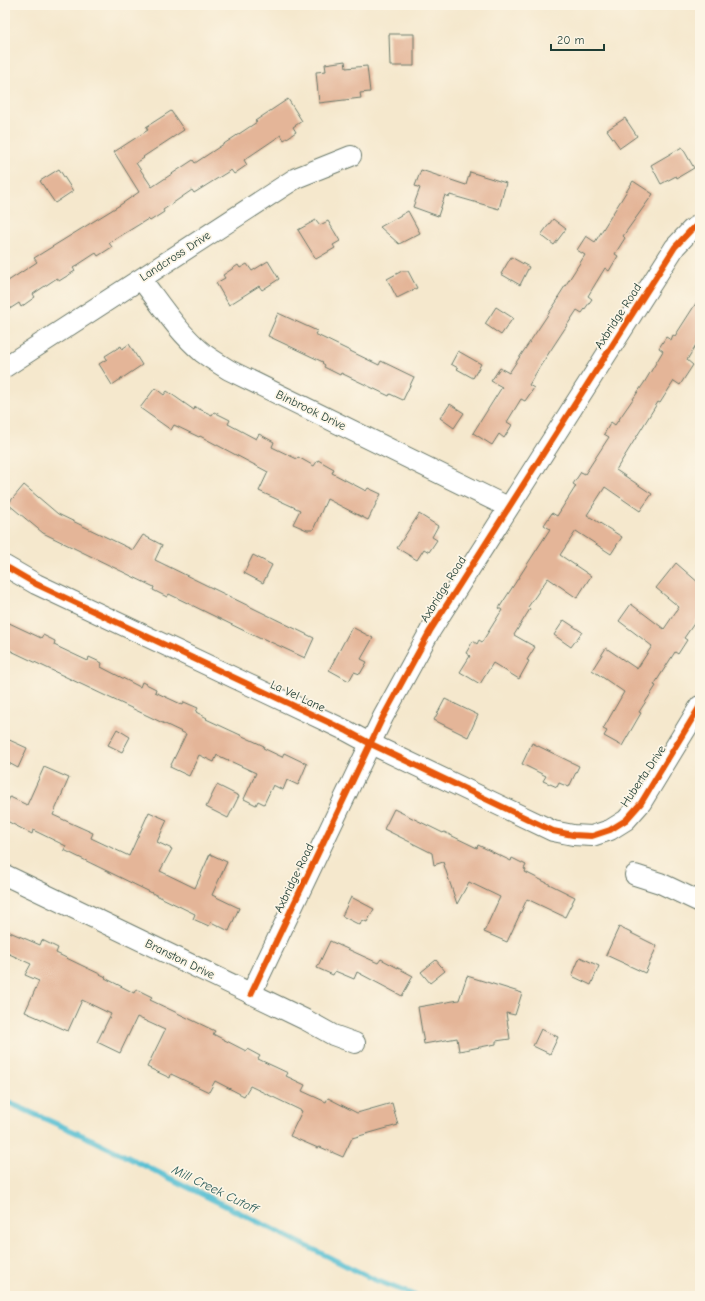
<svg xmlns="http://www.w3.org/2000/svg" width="705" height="1301" viewBox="0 0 705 1301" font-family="'Comic Neue',sans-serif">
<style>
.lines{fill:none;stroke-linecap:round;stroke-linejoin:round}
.stream{stroke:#56bfd3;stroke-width:5.5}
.building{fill:#e4b598}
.street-casing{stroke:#6a796a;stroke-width:22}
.street{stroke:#fff;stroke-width:20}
.cycleway-casing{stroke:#fcf5e5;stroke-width:8}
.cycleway{stroke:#e8590c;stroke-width:6}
.labels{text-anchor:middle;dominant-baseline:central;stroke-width:3.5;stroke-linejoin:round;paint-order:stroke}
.street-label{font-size:12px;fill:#1f3d34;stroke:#fcf5e5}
.water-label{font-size:13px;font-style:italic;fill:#2d5e5c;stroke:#fcf5e5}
</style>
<rect width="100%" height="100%" fill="#fcf5e5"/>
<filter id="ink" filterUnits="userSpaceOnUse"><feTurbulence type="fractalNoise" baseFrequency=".025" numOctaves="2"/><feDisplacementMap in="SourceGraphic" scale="8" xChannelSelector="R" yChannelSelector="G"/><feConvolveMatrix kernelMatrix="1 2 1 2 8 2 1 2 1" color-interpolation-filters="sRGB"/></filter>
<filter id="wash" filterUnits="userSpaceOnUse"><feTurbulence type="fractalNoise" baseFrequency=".012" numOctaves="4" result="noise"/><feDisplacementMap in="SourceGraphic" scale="16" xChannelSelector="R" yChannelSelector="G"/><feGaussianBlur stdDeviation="0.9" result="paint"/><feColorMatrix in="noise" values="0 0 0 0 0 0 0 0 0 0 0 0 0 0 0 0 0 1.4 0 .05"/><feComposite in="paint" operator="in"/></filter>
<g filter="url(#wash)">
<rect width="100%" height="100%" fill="#f5e8cd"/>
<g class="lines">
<!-- stream -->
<path class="stream" d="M 5,1101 L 95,1141 L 373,1279 L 416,1296"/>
</g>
<g id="blocks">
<!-- building -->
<path class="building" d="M 389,34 L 414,34 L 414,66 L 390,66 Z
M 345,61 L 346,68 L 367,66 L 370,92 L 360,93 L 361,98 L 319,103 L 316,72 L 326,71 L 325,64 Z
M 288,99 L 302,121 L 293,127 L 296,132 L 284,140 L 281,135 L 244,160 L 247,165 L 234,174 L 231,170 L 194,193 L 192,190 L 163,210 L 164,212 L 150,221 L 148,219 L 109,243 L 112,247 L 98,256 L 96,253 L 73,268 L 75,271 L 59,281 L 57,278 L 33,294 L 35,297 L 21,307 L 19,303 L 5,312 L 5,283 L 37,262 L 34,258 L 120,205 L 139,192 L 114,152 L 148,130 L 146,127 L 171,111 L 184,130 L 143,157 L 144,158 L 136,163 L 152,187 L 193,160 L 195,163 L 257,122 L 255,121 Z
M 625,118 L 637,136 L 620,148 L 607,130 Z
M 682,147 L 694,168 L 677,178 L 676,176 L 661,184 L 651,165 Z
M 59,169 L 73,191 L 55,203 L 40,181 Z
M 421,170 L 466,185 L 470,172 L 506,183 L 499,209 L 450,195 L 449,197 L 445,195 L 438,216 L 413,207 L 420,188 L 415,186 Z
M 633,181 L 653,194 L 623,236 L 625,238 L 615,254 L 618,256 L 609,271 L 605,268 L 588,296 L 592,299 L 582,313 L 577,310 L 539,368 L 529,385 L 534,388 L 525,401 L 521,399 L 507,422 L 512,425 L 504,438 L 499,434 L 492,445 L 473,433 L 502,387 L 491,381 L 500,368 L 509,373 L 559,298 L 558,297 L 585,255 L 577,250 L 586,236 L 595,242 Z
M 408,211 L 420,233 L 399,244 L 380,227 Z
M 553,219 L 566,229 L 554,245 L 541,235 Z
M 316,220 L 320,225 L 328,221 L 340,241 L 333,245 L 335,248 L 316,259 L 298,230 Z
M 511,257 L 529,267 L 520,285 L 501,274 Z
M 268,261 L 279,279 L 262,290 L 259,286 L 229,305 L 216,283 L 225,278 L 223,275 L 238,265 L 240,268 L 247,264 L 252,271 Z
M 402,271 L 408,271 L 417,288 L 397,298 L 387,279 Z
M 700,297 L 700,338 L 687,360 L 693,365 L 680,385 L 674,381 L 660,403 L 658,402 L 616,470 L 652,494 L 640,511 L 605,487 L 587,515 L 622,537 L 611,554 L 576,531 L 560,555 L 591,576 L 577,598 L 548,578 L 528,607 L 530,609 L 514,635 L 535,647 L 527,660 L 529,661 L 519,679 L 493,663 L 480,684 L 460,672 L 470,656 L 466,653 L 473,641 L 477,644 L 479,640 L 482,642 L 502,610 L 499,608 L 550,529 L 544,525 L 552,513 L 557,516 L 576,486 L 573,484 L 581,472 L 585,474 L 609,437 L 604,434 L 611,422 L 615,425 L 644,383 L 663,351 L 659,348 L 666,337 L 671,340 L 673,335 L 675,336 Z
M 496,307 L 513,318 L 501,335 L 485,324 Z
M 278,313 L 317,331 L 315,334 L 379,365 L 381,361 L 414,377 L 403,400 L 390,394 L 389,396 L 341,373 L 340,375 L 324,367 L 325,365 L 322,363 L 323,362 L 268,336 Z
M 129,344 L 142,365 L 112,385 L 99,364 L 107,359 L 105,356 L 121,346 L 122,349 Z
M 458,351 L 481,364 L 473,378 L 457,369 L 458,368 L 451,364 Z
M 155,388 L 164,395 L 167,391 L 194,410 L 195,407 L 212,415 L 214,412 L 230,420 L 228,424 L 256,439 L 259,434 L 274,442 L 272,447 L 297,459 L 298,457 L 314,466 L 318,460 L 334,469 L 332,473 L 366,491 L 368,488 L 381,494 L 368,520 L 327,499 L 313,530 L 307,530 L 293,524 L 300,510 L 259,491 L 268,472 L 200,436 L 199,437 L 174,425 L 171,430 L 140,408 Z
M 450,404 L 464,413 L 454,428 L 440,418 Z
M 24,485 L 58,514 L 133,550 L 143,535 L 162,545 L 155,560 L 314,638 L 305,658 L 262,638 L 261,639 L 169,594 L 167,597 L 153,590 L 154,587 L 43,533 L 8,504 Z
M 419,514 L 438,526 L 432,537 L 437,540 L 429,552 L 424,549 L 417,560 L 397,548 Z
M 253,555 L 272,565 L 263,583 L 244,573 Z
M 676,563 L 700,584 L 700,615 L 684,638 L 687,640 L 678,654 L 675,652 L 654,685 L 656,686 L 639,712 L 641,713 L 622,746 L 604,736 L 607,731 L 603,729 L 624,692 L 592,670 L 606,648 L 637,669 L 652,646 L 619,621 L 631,604 L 664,629 L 679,607 L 656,588 Z
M 564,620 L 582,632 L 571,647 L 554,635 Z
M 5,621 L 41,638 L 43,635 L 55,641 L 54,645 L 88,661 L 89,657 L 102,663 L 101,667 L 140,687 L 142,682 L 156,689 L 155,692 L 183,705 L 184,702 L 198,708 L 196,712 L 207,718 L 206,719 L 264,746 L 263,748 L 282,757 L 284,753 L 307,764 L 298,785 L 287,780 L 283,790 L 273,785 L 264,804 L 258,801 L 256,805 L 244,799 L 256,773 L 217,755 L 214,762 L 199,755 L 189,776 L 170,767 L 186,734 L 5,648 Z
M 352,627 L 373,638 L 361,659 L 367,662 L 360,674 L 354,672 L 349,681 L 329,670 Z
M 445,699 L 478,715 L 468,737 L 434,720 Z
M 117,729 L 130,737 L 122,752 L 108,745 Z
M 5,738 L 27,748 L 18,768 L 5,761 Z
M 532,743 L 579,766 L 569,787 L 559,783 L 557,787 L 543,781 L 546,776 L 522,764 Z
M 44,767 L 69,778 L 53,815 L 93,833 L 91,838 L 129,856 L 149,812 L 167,820 L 157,842 L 172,849 L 160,871 L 195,888 L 210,854 L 227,862 L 212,895 L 239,908 L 229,931 L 211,922 L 209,926 L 193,919 L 195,914 L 64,850 L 66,846 L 33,830 L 32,834 L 5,820 L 5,807 L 10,797 L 27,805 Z
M 217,785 L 239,796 L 228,818 L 206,807 Z
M 394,809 L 443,833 L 444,832 L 477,848 L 478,845 L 511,861 L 512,858 L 526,865 L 524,869 L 526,870 L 525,872 L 575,897 L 565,917 L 527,899 L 507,942 L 484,932 L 500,897 L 469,882 L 457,904 L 443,862 L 434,865 L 432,853 L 384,829 Z
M 351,897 L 374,909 L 367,922 L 362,920 L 360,925 L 342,916 Z
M 619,927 L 657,946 L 645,973 L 606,955 Z
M 5,930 L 40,945 L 42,940 L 58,948 L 56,953 L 106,977 L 105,978 L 134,993 L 136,989 L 152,997 L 150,1000 L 215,1031 L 213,1034 L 246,1051 L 247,1049 L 260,1056 L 258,1059 L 288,1073 L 286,1076 L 305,1085 L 302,1091 L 326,1102 L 328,1098 L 357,1113 L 392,1103 L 398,1125 L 352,1138 L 343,1157 L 320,1147 L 318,1148 L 290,1136 L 302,1111 L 250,1086 L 244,1096 L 215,1081 L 209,1092 L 171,1074 L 170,1078 L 147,1067 L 165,1030 L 137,1017 L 120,1053 L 97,1042 L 111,1014 L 82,1000 L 68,1031 L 25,1012 L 39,981 L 25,975 L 31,964 L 5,952 Z
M 330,941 L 378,963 L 381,959 L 413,976 L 402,996 L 357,972 L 354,979 L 335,971 L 333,975 L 317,968 Z
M 580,957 L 599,966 L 591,985 L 572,976 Z
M 436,960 L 445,971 L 430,983 L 421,972 Z
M 467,976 L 522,993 L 515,1015 L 506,1013 L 510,1039 L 496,1041 L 496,1044 L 459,1051 L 457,1038 L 424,1044 L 418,1007 L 459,1000 Z
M 541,1029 L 558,1037 L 550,1054 L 533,1046 Z"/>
</g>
</g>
<g filter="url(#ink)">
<use href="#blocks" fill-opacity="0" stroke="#6a796a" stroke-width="1"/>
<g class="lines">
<!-- street casing -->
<g class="street-casing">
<path id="street" d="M 141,279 C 160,304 178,332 203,353 C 211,359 221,365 229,370 L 508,507
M 5,367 L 296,178 L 351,156
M 5,566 L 36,584 L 347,731 L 371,744 L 553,831 L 573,835 L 592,836 L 610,830 L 626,820 L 641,803 L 700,706
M 5,875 L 306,1020 L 333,1035 L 355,1043
M 635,875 L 660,883 L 700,902
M 251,994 L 383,717 L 430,631 L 675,247 L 691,230 L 700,224"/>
</g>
<!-- street -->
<use href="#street" class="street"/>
<!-- cycleway casing -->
<g class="cycleway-casing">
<path id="cycleway" d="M 5,566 L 36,584 L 347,731 L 371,744 L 553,831 L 573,835 L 592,836 L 610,830 L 626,820 L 641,803 L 700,706
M 251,994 L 383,717 L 430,631 L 675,247 L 691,230 L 700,224"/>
</g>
<!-- cycleway -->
<use href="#cycleway" class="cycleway"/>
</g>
</g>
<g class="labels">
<!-- street labels -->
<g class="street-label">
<text transform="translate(175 256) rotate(-33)">Landcross Drive</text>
<text transform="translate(618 316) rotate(-57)">Axbridge Road</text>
<text transform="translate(311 410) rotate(26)">Binbrook Drive</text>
<text transform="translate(443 589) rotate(-58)">Axbridge Road</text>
<text transform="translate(298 696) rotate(25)">La Vel Lane</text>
<text transform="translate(643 776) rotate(-56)">Huberta Drive</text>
<text transform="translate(294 878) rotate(-64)">Axbridge Road</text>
<text transform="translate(180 959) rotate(26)">Branston Drive</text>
</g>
<!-- water labels -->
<g class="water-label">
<text transform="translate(215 1189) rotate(26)">Mill Creek Cutoff</text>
</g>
</g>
<!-- margin -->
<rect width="705" height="1301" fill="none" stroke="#fcf5e5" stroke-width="20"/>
<!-- scale -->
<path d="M551 44v6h53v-6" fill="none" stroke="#1f3d34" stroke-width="2"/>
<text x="557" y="44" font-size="12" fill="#1f3d34" stroke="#fcf5e5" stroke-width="3" paint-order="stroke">20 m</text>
</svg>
